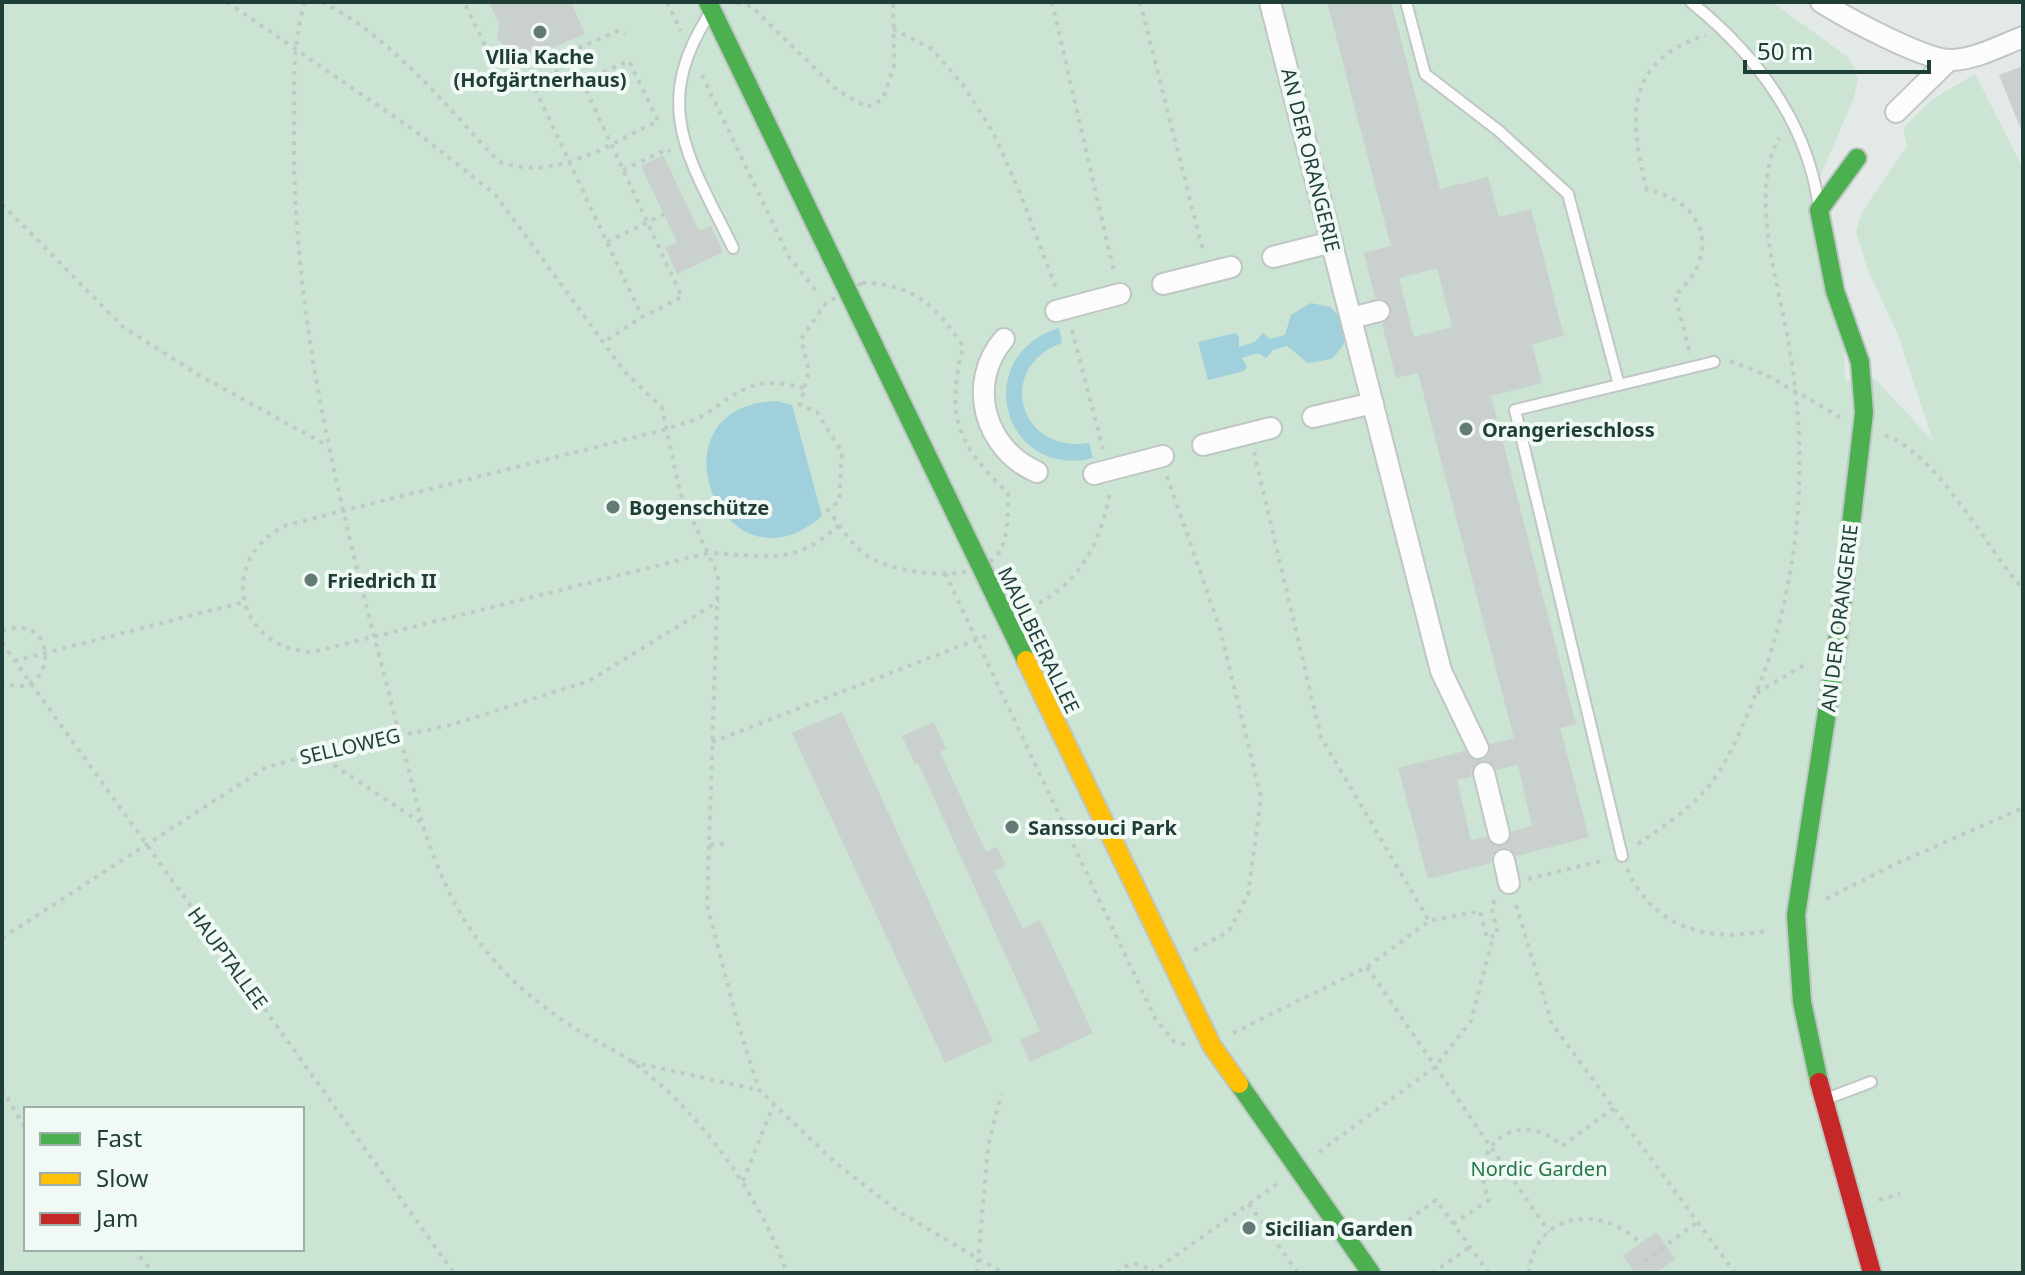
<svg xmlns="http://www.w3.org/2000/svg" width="2025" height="1275" viewBox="0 0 2025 1275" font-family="'Noto Sans',sans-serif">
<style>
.green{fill:#cbe4d3;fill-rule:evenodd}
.water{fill:#a0d0db}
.building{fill:#cad0ce;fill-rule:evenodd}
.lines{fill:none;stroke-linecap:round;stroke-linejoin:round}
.lane-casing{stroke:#c0c6c3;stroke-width:14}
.street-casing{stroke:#c0c6c3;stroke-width:24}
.fast-casing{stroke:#bec7c4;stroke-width:22}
.slow-casing{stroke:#bec7c4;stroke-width:22}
.jam-casing{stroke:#bec7c4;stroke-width:22}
.path{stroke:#c0cac7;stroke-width:4;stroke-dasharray:4 6;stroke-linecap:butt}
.lane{stroke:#fbfcfb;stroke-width:10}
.street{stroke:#fbfcfb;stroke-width:20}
.fast{stroke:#4caf50;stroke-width:18}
.slow{stroke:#ffc107;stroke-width:18}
.jam{stroke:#c62828;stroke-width:18}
.poi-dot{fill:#647a74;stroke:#f1f9f5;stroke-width:3}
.labels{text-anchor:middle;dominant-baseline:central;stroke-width:8;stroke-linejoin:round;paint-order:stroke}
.poi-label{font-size:20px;font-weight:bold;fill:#1f3e37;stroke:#f1f9f5;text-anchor:start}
.street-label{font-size:20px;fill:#1f3e37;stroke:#f1f9f5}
.park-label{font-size:20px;fill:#267849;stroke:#f1f9f5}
</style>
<rect width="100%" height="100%" fill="#e3e9e6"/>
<!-- green -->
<path class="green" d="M 2,2 L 1772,2 L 1849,58 L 1858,78 L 1854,98 L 1810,199 L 1844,329 L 1845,381 L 1874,378 L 1933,441 L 1898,335 L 1867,268 L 1856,232 L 1862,212 L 1907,146 L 1903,128 L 1933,99 L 1975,74 L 2023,168 L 2023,1273 L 2,1273 ZM 26,1109 L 302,1109 L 302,1249 L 26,1249 Z"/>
<!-- water -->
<path class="water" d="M 1311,303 L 1330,307 L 1343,320 L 1344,344 L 1332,359 L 1308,363 L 1287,346 L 1273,350 L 1266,358 L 1258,353 L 1242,358 L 1247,367 L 1244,371 L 1208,380 L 1198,342 L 1235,333 L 1239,337 L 1239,347 L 1255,342 L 1263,333 L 1270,339 L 1285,335 L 1291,315 Z
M 1059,328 L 1062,343 C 995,367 1018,454 1089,443 L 1093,458 C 1003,480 969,356 1059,328 Z
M 777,401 L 792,405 L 822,516 C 722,603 644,405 777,401 Z"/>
<!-- building -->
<path class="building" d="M 489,2 L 571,2 L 585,34 L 516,64 L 510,51 L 497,39 L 499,24 Z
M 1327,2 L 1391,2 L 1440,189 L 1488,177 L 1499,217 L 1531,209 L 1564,336 L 1532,344 L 1542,383 L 1491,396 L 1576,724 L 1560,728 L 1589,837 L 1516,856 L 1509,848 L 1500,848 L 1492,855 L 1491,863 L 1428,879 L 1398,768 L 1465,751 L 1471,759 L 1483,760 L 1489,755 L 1490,744 L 1514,738 L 1418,373 L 1396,378 L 1382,324 L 1391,315 L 1391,307 L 1383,299 L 1375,298 L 1364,253 L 1391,246 ZM 1437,268 L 1452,327 L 1414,337 L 1399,278 ZM 1480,761 L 1488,761 L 1497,770 L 1518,765 L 1532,826 L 1512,831 L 1511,838 L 1503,846 L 1495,846 L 1486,837 L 1471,840 L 1457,780 L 1471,777 L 1472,769 Z
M 2023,66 L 2023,132 L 2022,132 L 1999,75 Z
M 663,155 L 699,231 L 711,226 L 723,252 L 677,274 L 665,247 L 677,242 L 641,166 Z
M 842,712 L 993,1041 L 945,1063 L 792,733 Z
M 934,722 L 946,749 L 940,752 L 986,852 L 997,847 L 1006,866 L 994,871 L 1023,929 L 1040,920 L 1093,1033 L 1030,1062 L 1020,1040 L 1040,1031 L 918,763 L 915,764 L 902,736 Z
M 1656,1232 L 1676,1259 L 1656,1273 L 1635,1273 L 1623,1256 Z"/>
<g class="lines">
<!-- lane casing -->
<g class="lane-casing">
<path id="lane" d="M 1406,2 L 1425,74 L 1499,131 L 1568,194 L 1619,385
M 1691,2 C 1754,53 1805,119 1818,201
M 710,13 C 649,107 690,159 733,248
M 1622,856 L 1515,410 L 1714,362
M 1826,1099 L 1871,1082"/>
</g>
<!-- street casing -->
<g class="street-casing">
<path id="street" d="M 1270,2 L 1441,671 L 1478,748
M 1821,2 C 1845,17 1925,61 1952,60 C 1976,59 2000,46 2023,37
M 1896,112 L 1949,60
M 1273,257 L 1332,242
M 1163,284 L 1231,267
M 1056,311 L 1120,294
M 1351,318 L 1379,311
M 1004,339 C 966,383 984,449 1037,472
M 1313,417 L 1373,403
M 1203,445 L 1271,428
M 1094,474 L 1163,456
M 1484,773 L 1499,834
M 1504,860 L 1509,883"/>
</g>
<!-- fast casing -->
<g class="fast-casing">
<path id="fast" d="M 708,2 L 1026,660
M 1819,1082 L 1802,1002 L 1796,915 L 1836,653 L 1864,413 L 1860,362 L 1835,291 L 1819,210 L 1857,158
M 1239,1084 L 1371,1273"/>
</g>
<!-- slow casing -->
<g class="slow-casing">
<path id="slow" d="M 1026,660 L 1212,1046 L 1239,1084"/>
</g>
<!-- jam casing -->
<g class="jam-casing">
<path id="jam" d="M 1819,1082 L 1872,1273"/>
</g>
<!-- path -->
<path class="path" d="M 227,2 L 415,131 L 495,194 L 625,372 L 662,408 L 680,493 L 718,575 L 707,905 L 738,1024 L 759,1090 L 836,1163 L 896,1210 L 1003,1273
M 305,2 C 291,45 295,89 294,134 C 292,369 367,597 422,823 C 451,914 488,970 568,1024 C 588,1038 611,1047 631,1061 C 700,1111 759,1194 787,1273
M 322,2 C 393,38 444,104 498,161 C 554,183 607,145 658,121 L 629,61 L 582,81 L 531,80 L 513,87 L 504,84 L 464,2
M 667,2 L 681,31
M 1052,2 L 1114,272
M 1140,2 L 1203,251
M 737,3 L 751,6 L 837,90 L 867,107 L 883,99 L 894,66 L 893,2
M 893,29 L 932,49 L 963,85 L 994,134 L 1020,193 L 1056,288
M 547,51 L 561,80
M 551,60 L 620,30 L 625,33
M 702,75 L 789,257 L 817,292
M 531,80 L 642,317
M 582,81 L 682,297 L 642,317 L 604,342
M 623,170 L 668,149 L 670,152
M 2,204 L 123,327 L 199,375 L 328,446
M 607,242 L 664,214
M 862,283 C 913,283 935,305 963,346 C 946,417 956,443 1008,493 C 1008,511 1009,538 998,554 C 975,585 897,574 869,557 C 853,548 839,524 828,510 L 839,501 L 842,452 L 817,412 L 800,405 L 809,370 L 801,339 L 826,303 Z
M 1072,330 L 1103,449
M 1689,350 L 1675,295 C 1721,256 1707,201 1647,190 C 1629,118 1623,62 1706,35
M 1730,361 L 1768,376 L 1840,417
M 804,388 C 754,376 746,387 707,413 C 696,421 679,424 667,429 L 287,525 C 216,558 235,649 313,652 L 708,553 C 766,555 793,568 840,524
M 1885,435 C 1941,457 1982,543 2023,589
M 1254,452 L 1321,737 L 1429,921
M 1167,476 L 1220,629 L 1261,797 L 1248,895 L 1229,931 L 1193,951
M 945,573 L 1155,1018 L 1175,1043 L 1185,1044
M 1030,608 C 1080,583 1099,547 1110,493
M 2,631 C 63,609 56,707 2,682
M 2,643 L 454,1273
M 14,661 L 244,602
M 1757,693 L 1807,663
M 712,742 L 986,636
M 317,754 L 420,822
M 1638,844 C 1662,827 1689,810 1708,787 C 1726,765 1737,738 1748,713 C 1799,595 1811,472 1789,345 C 1779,284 1748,195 1779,138
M 710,845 L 728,843
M 1627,869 C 1653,928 1710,944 1769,930
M 1528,879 L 1605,860
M 1826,899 L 1891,866 L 2023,808
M 1516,905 L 1552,1024 L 1735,1273
M 2,938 L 265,768 L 316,753 L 451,725 L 589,681 L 719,601
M 1367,967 L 1549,1232
M 1233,1033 L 1367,967 L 1429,921 L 1480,911 L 1487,938 L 1498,934 L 1491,905 L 1496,900
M 632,1062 L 759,1090
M 2,1089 L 26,1129
M 1319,1152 L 1435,1067 L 1471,1021 L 1493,937
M 743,1181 L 773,1106
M 1879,1200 L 1900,1194
M 1249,1204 L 1298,1273
M 1453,1224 L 1489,1200 C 1465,1147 1518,1105 1562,1146 L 1614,1108
M 1384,1237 L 1436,1200 L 1489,1273
M 133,1249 L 154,1273
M 1644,1261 L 1698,1222
M 977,1273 L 988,1147 L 1001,1094
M 1117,1273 C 1128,1261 1141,1261 1152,1273
M 1151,1273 L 1277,1184
M 1432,1273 L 1470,1247
M 1529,1273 C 1535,1211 1602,1204 1640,1243"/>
<!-- lane -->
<use href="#lane" class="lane"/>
<!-- street -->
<use href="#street" class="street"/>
<!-- fast -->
<use href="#fast" class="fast"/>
<!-- slow -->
<use href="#slow" class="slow"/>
<!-- jam -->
<use href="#jam" class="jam"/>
</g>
<!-- markers -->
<g class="poi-dot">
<circle cx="540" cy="32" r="8"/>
<circle cx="1466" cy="429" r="8"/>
<circle cx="613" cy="507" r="8"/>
<circle cx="311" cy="580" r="8"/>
<circle cx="1012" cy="827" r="8"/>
<circle cx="1249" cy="1228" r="8"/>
</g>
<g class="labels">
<!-- poi labels -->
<g class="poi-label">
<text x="540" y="56" text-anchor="middle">Vllia Kache<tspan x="540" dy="23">(Hofgärtnerhaus)</tspan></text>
<text x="1482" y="429">Orangerieschloss</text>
<text x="629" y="507">Bogenschütze</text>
<text x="327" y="580">Friedrich II</text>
<text x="1028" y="827">Sanssouci Park</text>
<text x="1265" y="1228">Sicilian Garden</text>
</g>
<!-- street labels -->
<g class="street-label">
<text transform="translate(1311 160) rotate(76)">AN DER ORANGERIE</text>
<text transform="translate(1839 618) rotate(-83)">AN DER ORANGERIE</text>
<text transform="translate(1039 640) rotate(64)">MAULBEERALLEE</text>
<text transform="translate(350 746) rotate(-13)">SELLOWEG</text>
<text transform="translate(228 958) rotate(54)">HAUPTALLEE</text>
</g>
<!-- park labels -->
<g class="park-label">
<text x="1539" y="1168">Nordic Garden</text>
</g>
</g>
<!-- border -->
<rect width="2025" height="1275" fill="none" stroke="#1f3e37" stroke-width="8"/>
<!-- legend -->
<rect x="24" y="1107" width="280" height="144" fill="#f1f9f5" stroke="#9daea9" stroke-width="2"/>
<rect x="40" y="1133" width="40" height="12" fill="#4caf50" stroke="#9daea9" stroke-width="2"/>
<text x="96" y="1147" font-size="24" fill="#1f3e37">Fast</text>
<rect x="40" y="1173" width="40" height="12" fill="#ffc107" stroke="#9daea9" stroke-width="2"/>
<text x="96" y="1187" font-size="24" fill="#1f3e37">Slow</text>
<rect x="40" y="1213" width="40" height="12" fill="#c62828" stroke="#9daea9" stroke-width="2"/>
<text x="96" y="1227" font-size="24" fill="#1f3e37">Jam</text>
<!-- scale -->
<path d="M1745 60v12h184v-12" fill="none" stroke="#1f3e37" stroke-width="4"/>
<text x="1757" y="60" font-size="24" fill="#1f3e37" stroke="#f1f9f5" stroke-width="6" paint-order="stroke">50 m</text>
</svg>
